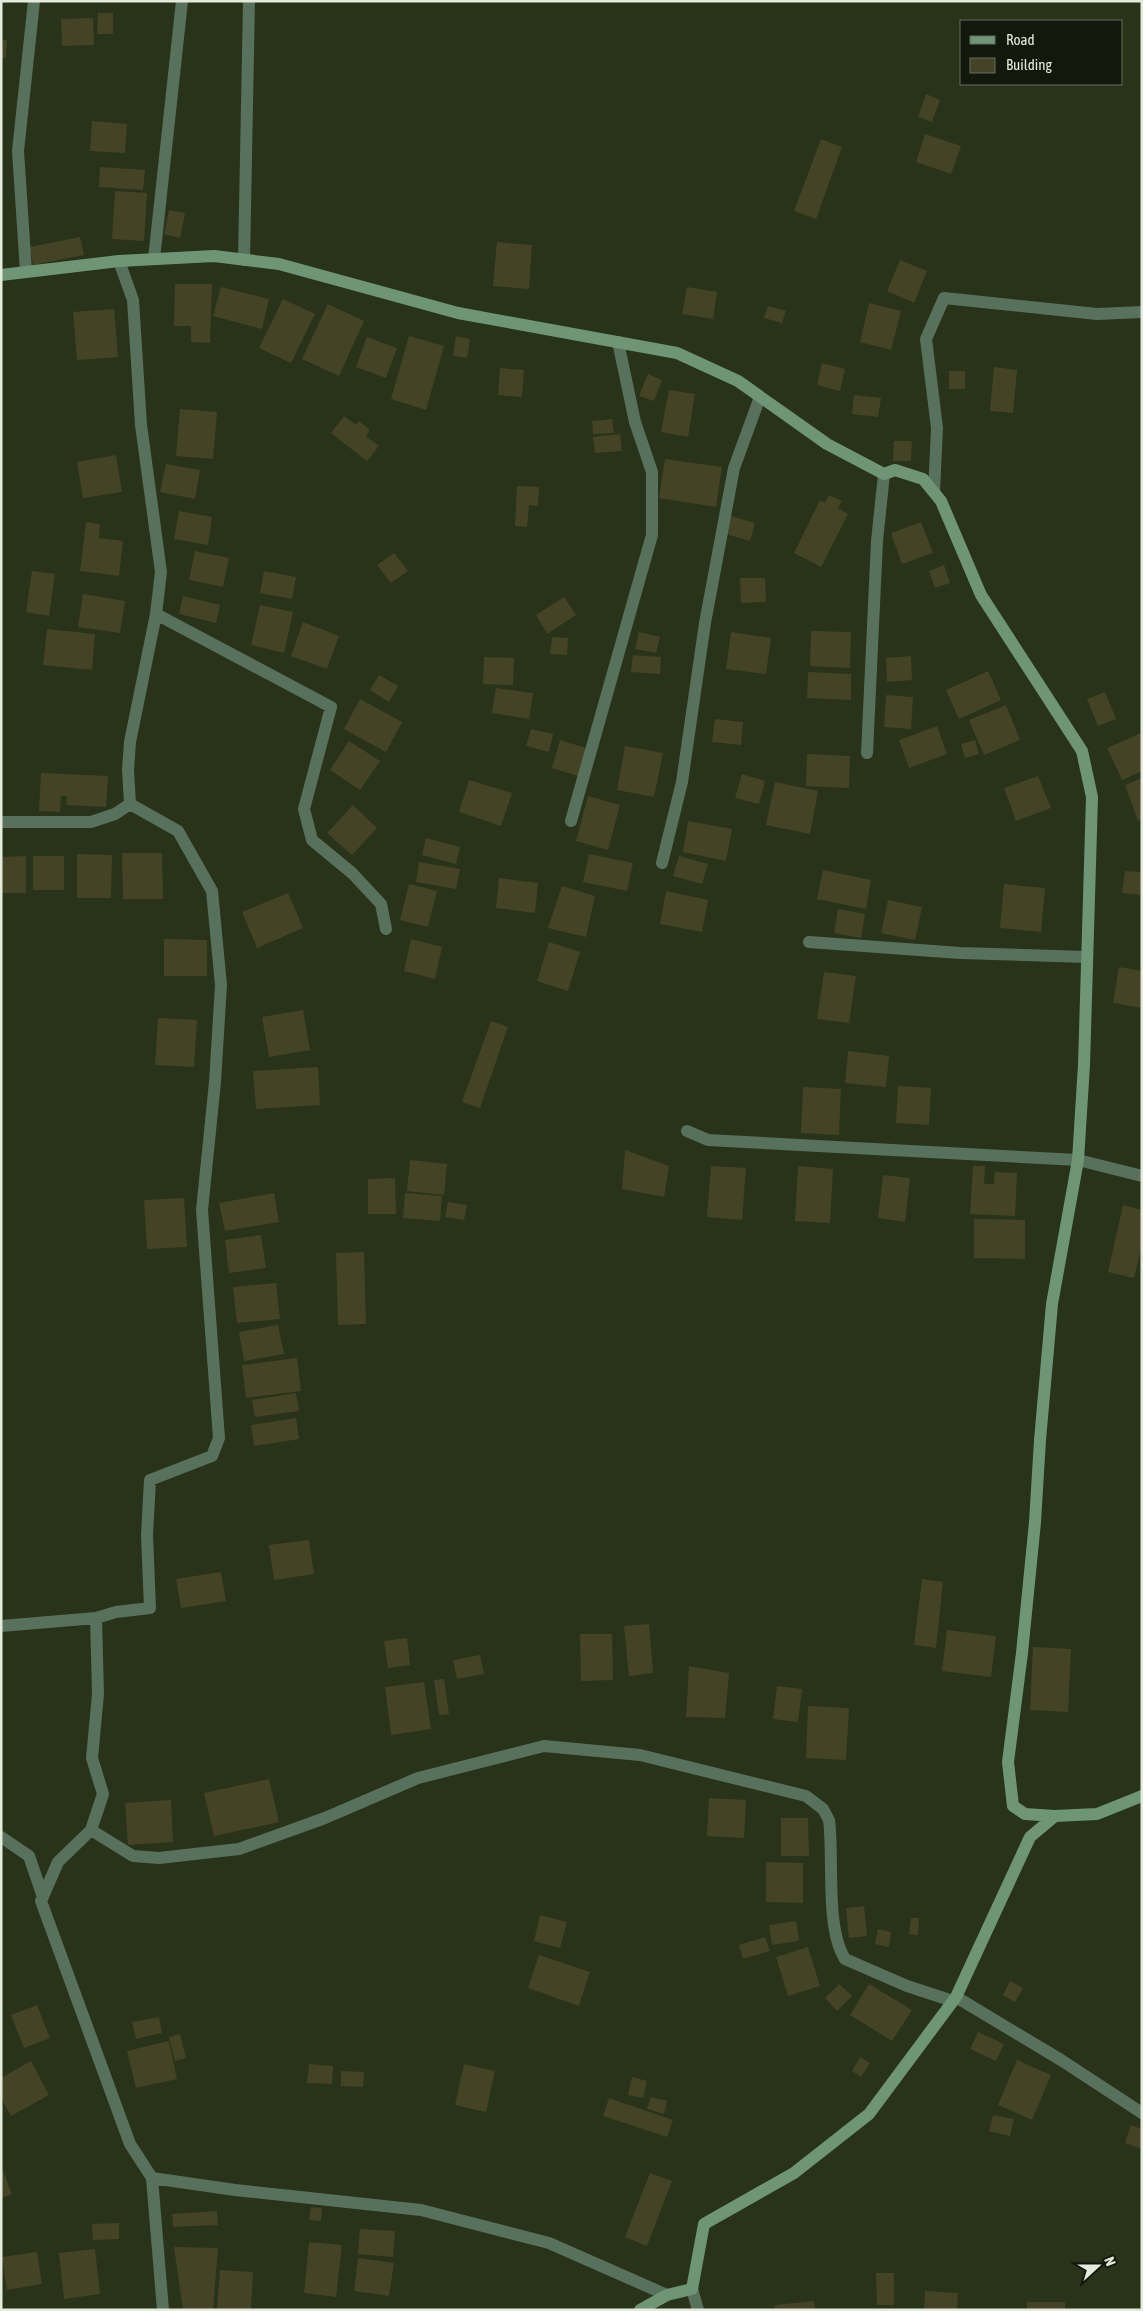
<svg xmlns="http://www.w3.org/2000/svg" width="1143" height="2311" viewBox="0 0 1143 2311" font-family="'Asap Condensed',sans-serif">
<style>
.building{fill:#454326}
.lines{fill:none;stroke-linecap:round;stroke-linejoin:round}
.street{stroke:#58715c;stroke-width:12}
.secondary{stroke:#6e9676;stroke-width:12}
</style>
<rect width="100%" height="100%" fill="#283319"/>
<!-- building -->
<path class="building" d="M 98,13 L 113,13 L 113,34 L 97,34 Z
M 93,18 L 94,45 L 62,46 L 61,19 Z
M 1,40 L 7,40 L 6,58 L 1,58 Z
M 926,94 L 940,100 L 932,122 L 918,117 Z
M 92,121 L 127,124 L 125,153 L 90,151 Z
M 925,134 L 961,146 L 951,174 L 916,162 Z
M 821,139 L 842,147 L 816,219 L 794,211 Z
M 100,167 L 145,170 L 143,190 L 99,187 Z
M 115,191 L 147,193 L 144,241 L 112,239 Z
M 169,210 L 185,213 L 180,238 L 164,234 Z
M 80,237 L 84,255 L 33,265 L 30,247 Z
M 497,242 L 532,245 L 529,289 L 493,286 Z
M 900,260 L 927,271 L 914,303 L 887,291 Z
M 175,284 L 212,284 L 210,343 L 191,342 L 191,326 L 174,326 Z
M 221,287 L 269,299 L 262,329 L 213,316 Z
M 687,287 L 717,292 L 713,319 L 682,314 Z
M 283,299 L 315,314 L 291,363 L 259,348 Z
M 869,303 L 901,311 L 891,350 L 860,342 Z
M 328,304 L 364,321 L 339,376 L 302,359 Z
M 768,306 L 786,311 L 782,323 L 764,318 Z
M 114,309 L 118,357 L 77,360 L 73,312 Z
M 409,336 L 444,346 L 426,410 L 391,399 Z
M 456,336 L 470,339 L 467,358 L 453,356 Z
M 367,337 L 397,348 L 386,378 L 356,367 Z
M 822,363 L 845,369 L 840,391 L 817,385 Z
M 994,367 L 1017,370 L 1013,413 L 990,411 Z
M 500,368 L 524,370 L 522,397 L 498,395 Z
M 949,371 L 965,371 L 965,389 L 949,389 Z
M 648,374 L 662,380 L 654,401 L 639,396 Z
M 669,390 L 695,394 L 688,437 L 661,432 Z
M 854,395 L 881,398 L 878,417 L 852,414 Z
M 180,409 L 217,412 L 213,459 L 176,456 Z
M 344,416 L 356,425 L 359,421 L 370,430 L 366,436 L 379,446 L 367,461 L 331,433 Z
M 612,419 L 614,433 L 593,434 L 592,421 Z
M 620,434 L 622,451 L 595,453 L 593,437 Z
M 894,441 L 912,441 L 911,461 L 893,461 Z
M 116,455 L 122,492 L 83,498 L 77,462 Z
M 665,459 L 722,467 L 716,507 L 659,498 Z
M 166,464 L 200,470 L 195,499 L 160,492 Z
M 517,486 L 539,487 L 538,506 L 529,505 L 527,527 L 515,526 Z
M 829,495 L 842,501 L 838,508 L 848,514 L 821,567 L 794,553 L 820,500 L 825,503 Z
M 179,511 L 212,517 L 208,545 L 174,539 Z
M 731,516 L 755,523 L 750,541 L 726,534 Z
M 86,522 L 100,524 L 99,538 L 123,541 L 119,576 L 80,571 Z
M 921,522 L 933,553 L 902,564 L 891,533 Z
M 195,551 L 229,558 L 223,587 L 189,580 Z
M 394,553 L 408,571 L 391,583 L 377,565 Z
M 944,565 L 950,583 L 935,588 L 929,571 Z
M 32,571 L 55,574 L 49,616 L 26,612 Z
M 264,571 L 296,577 L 292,599 L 260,593 Z
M 740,578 L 765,578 L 766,602 L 741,603 Z
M 83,594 L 125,601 L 120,633 L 78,627 Z
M 183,596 L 220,605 L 216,623 L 179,614 Z
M 564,597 L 576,615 L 547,634 L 536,615 Z
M 260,605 L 293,612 L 284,653 L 251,645 Z
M 303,622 L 339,636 L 327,669 L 291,656 Z
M 47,629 L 95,634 L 92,670 L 43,665 Z
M 811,631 L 851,632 L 850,668 L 810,666 Z
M 639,632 L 660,637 L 656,653 L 635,649 Z
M 731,632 L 771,638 L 766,674 L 726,669 Z
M 552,637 L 568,638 L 567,655 L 550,654 Z
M 633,655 L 661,657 L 660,674 L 631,672 Z
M 911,656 L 912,680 L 887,682 L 886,658 Z
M 484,657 L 514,658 L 513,685 L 483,684 Z
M 988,671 L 1001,700 L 959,719 L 946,690 Z
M 808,672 L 851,674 L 851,700 L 807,698 Z
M 379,675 L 398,686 L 389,702 L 370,690 Z
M 496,688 L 533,693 L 529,719 L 492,713 Z
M 1105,692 L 1116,719 L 1098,726 L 1087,699 Z
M 886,695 L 913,697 L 911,729 L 884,727 Z
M 360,699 L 402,722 L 386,752 L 344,729 Z
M 1006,705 L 1020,740 L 984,755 L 969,720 Z
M 715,719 L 743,722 L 741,745 L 712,742 Z
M 937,726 L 947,754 L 909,768 L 899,740 Z
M 531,729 L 553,734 L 549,752 L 526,746 Z
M 1141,733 L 1142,771 L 1122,780 L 1107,748 Z
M 560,740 L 586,748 L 578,776 L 552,768 Z
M 975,740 L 979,754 L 965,758 L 961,744 Z
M 349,741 L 380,761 L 360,790 L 330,770 Z
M 625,746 L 663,753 L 654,797 L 617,790 Z
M 807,754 L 850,756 L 849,788 L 806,786 Z
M 41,773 L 108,776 L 106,807 L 66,805 L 67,796 L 61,796 L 60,812 L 39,811 Z
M 742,774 L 765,781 L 759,804 L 735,798 Z
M 1038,776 L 1051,808 L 1016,821 L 1004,788 Z
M 1142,778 L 1142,819 L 1138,821 L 1125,785 Z
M 469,780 L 512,793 L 501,826 L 459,812 Z
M 775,782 L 818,791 L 810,834 L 766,825 Z
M 588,796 L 620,805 L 608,850 L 576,841 Z
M 353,805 L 377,828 L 352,855 L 327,833 Z
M 688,821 L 732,829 L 726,861 L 683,852 Z
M 426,838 L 460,847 L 456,864 L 422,855 Z
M 122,853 L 162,853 L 163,899 L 123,899 Z
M 77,854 L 112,855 L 111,898 L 77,898 Z
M 589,854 L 633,863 L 627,891 L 583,882 Z
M 26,856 L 26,893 L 1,893 L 1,857 Z
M 33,856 L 64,856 L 64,890 L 33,890 Z
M 679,856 L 708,864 L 702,884 L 673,876 Z
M 419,862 L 460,869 L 456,889 L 416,882 Z
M 823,870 L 871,880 L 866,909 L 817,899 Z
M 1125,871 L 1142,872 L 1142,895 L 1122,893 Z
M 499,878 L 538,883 L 535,913 L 496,908 Z
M 409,884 L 437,891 L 428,927 L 400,920 Z
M 1004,884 L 1045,888 L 1041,932 L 1000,928 Z
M 562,886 L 595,896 L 586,937 L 548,928 Z
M 666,891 L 708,900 L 702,932 L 660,924 Z
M 288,893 L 303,928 L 257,948 L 242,912 Z
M 888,900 L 922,907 L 915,940 L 881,933 Z
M 838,909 L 865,914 L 861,938 L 834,933 Z
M 164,939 L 207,940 L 207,976 L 164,976 Z
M 411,939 L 442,947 L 435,979 L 404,971 Z
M 549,942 L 580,952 L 568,991 L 537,981 Z
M 1119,967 L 1142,971 L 1142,1008 L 1113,1003 Z
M 824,972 L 856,976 L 849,1023 L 817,1019 Z
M 303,1010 L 310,1050 L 269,1057 L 262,1017 Z
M 158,1018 L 197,1020 L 194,1067 L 155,1065 Z
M 491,1021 L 508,1027 L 480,1108 L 462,1102 Z
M 848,1051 L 889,1056 L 886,1087 L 845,1083 Z
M 318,1067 L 320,1105 L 256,1109 L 253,1071 Z
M 898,1086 L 931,1088 L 929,1125 L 896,1123 Z
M 803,1087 L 841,1089 L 839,1135 L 801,1133 Z
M 625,1150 L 669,1166 L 664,1197 L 622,1189 Z
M 410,1160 L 447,1164 L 444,1195 L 407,1191 Z
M 711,1166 L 746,1168 L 742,1220 L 707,1217 Z
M 798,1166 L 833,1169 L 830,1223 L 795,1221 Z
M 973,1166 L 985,1166 L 984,1184 L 994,1184 L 995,1172 L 1017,1173 L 1015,1216 L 970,1214 Z
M 883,1175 L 910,1178 L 905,1222 L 878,1218 Z
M 395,1178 L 396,1214 L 368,1214 L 368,1179 Z
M 274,1193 L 279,1222 L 225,1231 L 219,1203 Z
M 405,1193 L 442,1196 L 440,1221 L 403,1218 Z
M 184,1198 L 187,1247 L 147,1249 L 144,1200 Z
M 448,1202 L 467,1205 L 464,1220 L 445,1217 Z
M 1123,1205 L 1142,1210 L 1142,1245 L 1134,1278 L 1108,1272 Z
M 974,1219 L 1025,1220 L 1025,1259 L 974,1258 Z
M 261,1235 L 266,1268 L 229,1273 L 225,1240 Z
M 364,1252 L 366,1324 L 338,1325 L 336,1253 Z
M 276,1283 L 280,1319 L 237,1323 L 233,1287 Z
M 278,1325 L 284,1354 L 244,1361 L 239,1332 Z
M 297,1358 L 301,1391 L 246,1398 L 242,1365 Z
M 296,1393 L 299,1411 L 255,1417 L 252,1400 Z
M 296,1418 L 299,1439 L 254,1446 L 251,1425 Z
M 309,1540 L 314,1574 L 274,1580 L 269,1545 Z
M 221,1572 L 226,1601 L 181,1608 L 176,1579 Z
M 922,1579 L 943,1582 L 936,1648 L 914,1645 Z
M 649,1624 L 653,1673 L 629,1676 L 624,1626 Z
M 947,1630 L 996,1636 L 991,1677 L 942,1671 Z
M 580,1634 L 612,1634 L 613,1680 L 581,1681 Z
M 407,1638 L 410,1665 L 388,1668 L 384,1641 Z
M 1033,1647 L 1071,1649 L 1068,1712 L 1030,1710 Z
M 480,1655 L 484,1674 L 457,1679 L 453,1660 Z
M 689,1666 L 729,1673 L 725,1718 L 686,1717 Z
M 444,1679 L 449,1714 L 439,1715 L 434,1680 Z
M 424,1682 L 431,1729 L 391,1735 L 385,1687 Z
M 777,1686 L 802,1689 L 798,1722 L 773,1719 Z
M 808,1706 L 849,1708 L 846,1760 L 806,1758 Z
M 269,1779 L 279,1822 L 214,1836 L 204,1793 Z
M 709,1798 L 746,1800 L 744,1838 L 707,1836 Z
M 171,1800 L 173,1842 L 128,1845 L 125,1803 Z
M 781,1818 L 808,1818 L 809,1856 L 781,1856 Z
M 766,1862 L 803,1863 L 803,1903 L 766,1902 Z
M 864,1906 L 867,1936 L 849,1938 L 846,1908 Z
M 540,1915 L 567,1922 L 560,1948 L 534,1941 Z
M 911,1918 L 919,1918 L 918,1935 L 909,1934 Z
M 796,1921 L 799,1941 L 772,1945 L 769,1925 Z
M 878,1929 L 891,1932 L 889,1947 L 875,1944 Z
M 765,1937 L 770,1951 L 743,1959 L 739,1945 Z
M 808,1947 L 820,1986 L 788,1996 L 776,1957 Z
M 539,1955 L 590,1972 L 579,2006 L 528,1988 Z
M 1010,1981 L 1023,1988 L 1015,2002 L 1003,1995 Z
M 839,1984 L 852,1996 L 837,2011 L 825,1998 Z
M 869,1984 L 912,2010 L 892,2041 L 850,2015 Z
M 37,2005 L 50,2038 L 24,2048 L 11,2015 Z
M 159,2017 L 162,2033 L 136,2039 L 132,2022 Z
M 978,2032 L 1004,2044 L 996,2061 L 970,2049 Z
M 180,2034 L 186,2058 L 175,2061 L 169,2037 Z
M 169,2041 L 177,2079 L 136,2088 L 127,2051 Z
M 860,2057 L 870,2063 L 861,2077 L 852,2071 Z
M 1017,2060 L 1051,2075 L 1032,2120 L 998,2105 Z
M 31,2061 L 49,2095 L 11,2116 L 1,2098 L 1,2078 Z
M 309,2064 L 333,2066 L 332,2084 L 307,2083 Z
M 464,2064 L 495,2071 L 486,2112 L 455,2105 Z
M 341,2071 L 364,2072 L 363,2087 L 341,2086 Z
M 632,2077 L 647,2081 L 643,2098 L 628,2095 Z
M 651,2097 L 667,2101 L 664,2114 L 647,2109 Z
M 609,2098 L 673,2120 L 667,2137 L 603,2116 Z
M 993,2115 L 1014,2119 L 1010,2136 L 989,2131 Z
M 1131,2125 L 1142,2129 L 1142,2149 L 1125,2143 Z
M 1,2166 L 12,2194 L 1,2198 Z
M 650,2173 L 672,2181 L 647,2246 L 625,2237 Z
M 311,2207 L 322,2208 L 321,2221 L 309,2220 Z
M 217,2211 L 218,2225 L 173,2227 L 172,2214 Z
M 119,2223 L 119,2239 L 93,2240 L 92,2224 Z
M 360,2229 L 395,2231 L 393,2257 L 358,2254 Z
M 309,2242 L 342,2245 L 336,2297 L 304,2293 Z
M 174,2247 L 218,2248 L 213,2310 L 183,2310 Z
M 95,2249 L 100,2294 L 64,2299 L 59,2253 Z
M 37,2252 L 42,2284 L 7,2290 L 2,2257 Z
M 358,2258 L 394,2263 L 389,2296 L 354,2291 Z
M 220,2270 L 253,2272 L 251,2310 L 217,2310 Z
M 876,2273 L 894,2273 L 894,2305 L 877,2305 Z
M 925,2291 L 958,2293 L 957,2310 L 924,2310 Z
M 814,2301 L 815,2310 L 775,2310 L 775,2305 Z
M 1027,2302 L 1065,2302 L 1065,2310 L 1027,2310 Z"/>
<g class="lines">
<!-- street -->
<path class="street" d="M 154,259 L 182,1
M 244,260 L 249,1
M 119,261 L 133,300 L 141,425 L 161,572 L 156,614 L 130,742 L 128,770 L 130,804 L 178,831 L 212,891 L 221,985 L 215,1082 L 202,1210 L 219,1438 L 212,1456 L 150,1480 L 147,1535 L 150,1608 L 116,1612 L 96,1618 L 98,1694 L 92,1758 L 103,1794 L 91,1830 L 58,1862 L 41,1901 L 130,2144 L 152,2178 L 163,2310
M 26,272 L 18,151 L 34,1
M 934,492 L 937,428 L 926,339 L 944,298 L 1097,314 L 1142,312
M 156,614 L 331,707 L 304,809 L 312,840 L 352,873 L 381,904 L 386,929
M 867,753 L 877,541 L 884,474
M 571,821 L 652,535 L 652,472 L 635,422 L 618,342
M 1,822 L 91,822 L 115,814 L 130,804
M 662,863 L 682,782 L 705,623 L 734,468 L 760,397
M 809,942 L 960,953 L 1086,957
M 687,1131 L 708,1140 L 1078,1160 L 1142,1176
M 1,1626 L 96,1618
M 91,1830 L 133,1856 L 159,1858 L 239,1849 L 325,1818 L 418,1778 L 544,1746 L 640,1755 L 806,1796 L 823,1809 L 829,1820 C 834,1857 825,1928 845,1959 L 907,1986 L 953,2001
M 1,1837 L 29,1856 L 43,1897
M 956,1997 L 1061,2060 L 1142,2113
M 152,2178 L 235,2190 L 421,2210 L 549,2243 L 667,2295
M 692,2289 L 698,2310"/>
<!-- secondary -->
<path class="secondary" d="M 1,275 L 119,261 L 214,256 L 279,264 L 458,313 L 677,353 L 738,381 L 827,444 L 884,474 L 895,470 L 923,479 L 941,501 L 981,595 L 1082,751 L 1092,797 L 1084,1065 L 1078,1160 L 1052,1304 L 1040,1440 L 1035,1522 L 1022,1653 L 1008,1762 L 1013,1806 L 1025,1814 L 1055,1816
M 640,2310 L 667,2295 L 692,2289 L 704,2224 L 794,2173 L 869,2114 L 956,1997 L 1030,1837 L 1055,1816 L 1097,1814 L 1142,1796"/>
</g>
<!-- border -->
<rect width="1143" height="2311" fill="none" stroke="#e4ebdb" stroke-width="5"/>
<!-- legend -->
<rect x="960" y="20" width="162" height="65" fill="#13180d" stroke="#676c5f"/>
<rect x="970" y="36" width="25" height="8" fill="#6e9676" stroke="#676c5f"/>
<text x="1006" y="45" font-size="15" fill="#e4ebdb">Road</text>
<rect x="970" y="58" width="25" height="15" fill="#454326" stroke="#676c5f"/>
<text x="1006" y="70" font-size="15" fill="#e4ebdb">Building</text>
<!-- north arrow -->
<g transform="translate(1098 2266) rotate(69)" stroke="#13180d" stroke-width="4" paint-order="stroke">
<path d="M0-4L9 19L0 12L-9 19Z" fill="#e4ebdb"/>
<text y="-8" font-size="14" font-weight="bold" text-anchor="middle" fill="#e4ebdb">N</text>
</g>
</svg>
